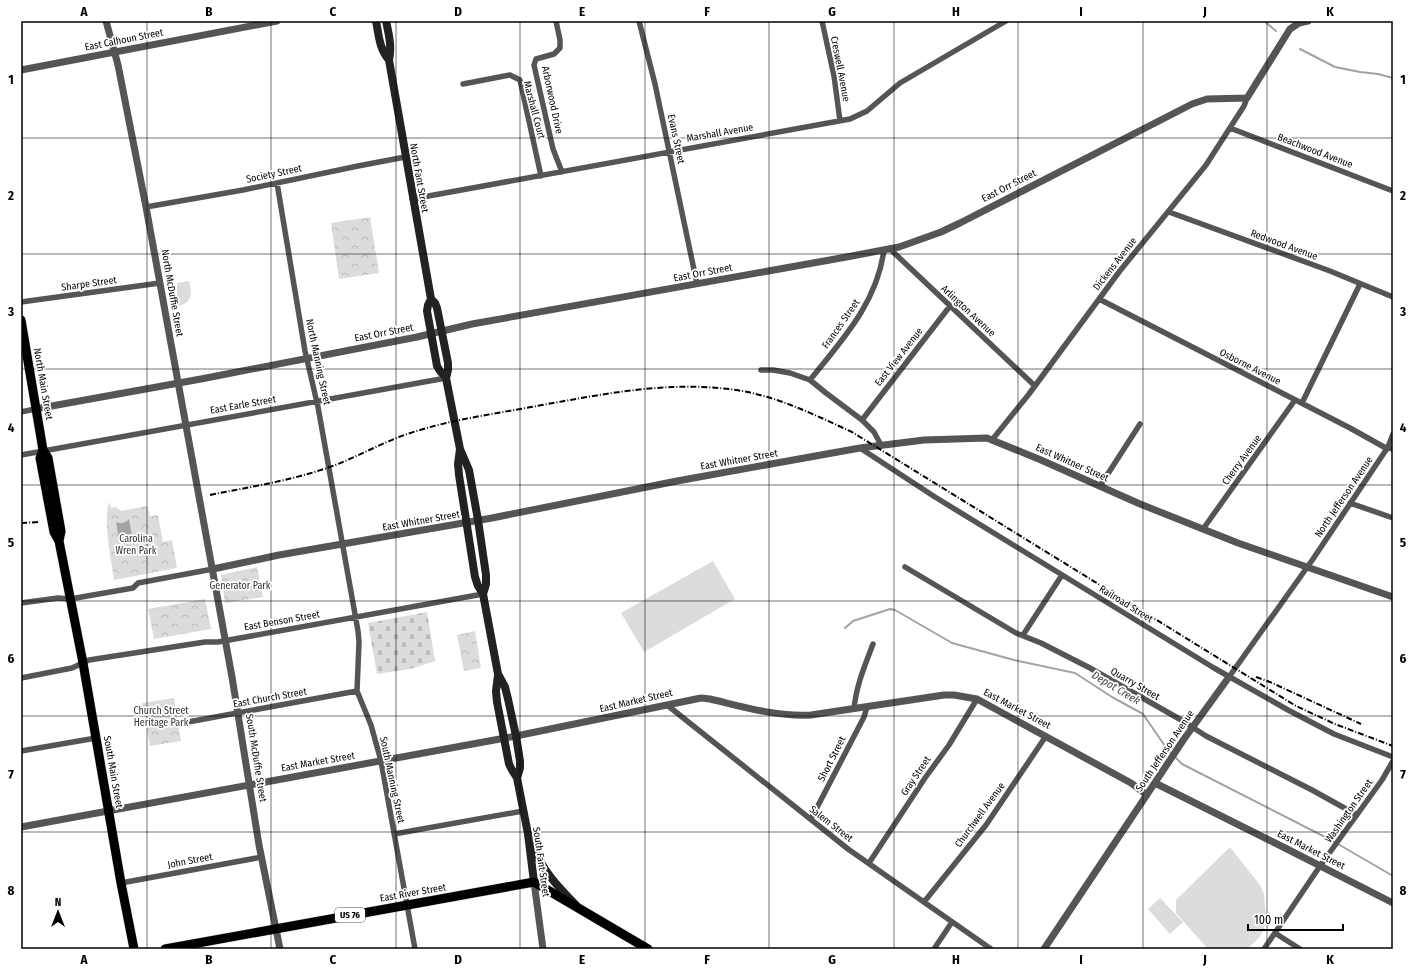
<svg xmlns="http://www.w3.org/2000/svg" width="1414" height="970" viewBox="0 0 1414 970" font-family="'Fira Sans Condensed',sans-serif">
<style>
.green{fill:#dcdcdc}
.forest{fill:url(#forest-crowns)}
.cemetery{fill:url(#cemetery-stones)}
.water{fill:#a3a3a3}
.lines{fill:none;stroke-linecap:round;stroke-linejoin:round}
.stream{stroke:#a3a3a3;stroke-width:2}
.primary-casing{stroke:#dbdbdb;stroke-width:10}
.minor{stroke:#555;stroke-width:5.5}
.tertiary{stroke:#555;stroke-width:7}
.secondary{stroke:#222;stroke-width:8}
.primary{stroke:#000;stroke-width:9}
.rail{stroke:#000;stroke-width:2;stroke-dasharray:6 2 1 2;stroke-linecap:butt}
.grid{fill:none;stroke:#000;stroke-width:1;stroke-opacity:0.55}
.labels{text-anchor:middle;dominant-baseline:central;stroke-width:3.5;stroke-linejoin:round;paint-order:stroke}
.shield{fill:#fff;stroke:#4c4c4c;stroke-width:1}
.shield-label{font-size:9px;font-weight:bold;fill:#000}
.street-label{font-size:10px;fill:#000;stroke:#fff}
.park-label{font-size:10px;fill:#333;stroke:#fff}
.water-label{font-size:11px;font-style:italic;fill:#444;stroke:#fff}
.neatline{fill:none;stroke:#000;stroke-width:1.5}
.grid-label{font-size:13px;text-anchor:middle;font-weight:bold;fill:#000}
</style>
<defs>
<pattern id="forest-crowns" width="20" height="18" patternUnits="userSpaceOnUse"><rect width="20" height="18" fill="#dcdcdc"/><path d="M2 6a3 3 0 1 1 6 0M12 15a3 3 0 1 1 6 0" fill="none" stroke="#bbb"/></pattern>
<pattern id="cemetery-stones" width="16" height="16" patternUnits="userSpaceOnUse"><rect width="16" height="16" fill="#dcdcdc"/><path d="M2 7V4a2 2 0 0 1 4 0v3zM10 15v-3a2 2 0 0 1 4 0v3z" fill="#bbb"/></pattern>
</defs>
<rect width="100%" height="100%" fill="#fff"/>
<!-- green -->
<path class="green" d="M 189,281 C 194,299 190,303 173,308 L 177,295 L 177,283 Z
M 713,561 L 735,599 L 644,652 L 621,613 Z
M 1230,847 L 1260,885 L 1264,894 L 1266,918 L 1264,929 L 1259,938 L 1247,949 L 1208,949 L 1176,913 L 1176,900 Z
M 1160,898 L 1183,922 L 1170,934 L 1148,909 Z"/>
<!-- forest -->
<path class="forest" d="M 370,217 L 379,273 L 339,279 L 331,223 Z
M 109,502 L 111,508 L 116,507 L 121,511 L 147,506 L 150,516 L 158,515 L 163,542 L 172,540 L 177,568 L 114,580 C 111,556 103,524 109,502 Z
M 257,567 L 263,597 L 225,603 L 221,575 Z
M 205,599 L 211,629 L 154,639 L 148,609 Z
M 475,631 L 481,668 L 464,671 L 457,635 Z
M 174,698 L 181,741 L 150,746 L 142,703 Z"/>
<!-- cemetery -->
<path class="cemetery" d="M 427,612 L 435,661 L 410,669 L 377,674 L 368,623 Z"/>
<!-- water -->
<path class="water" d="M 129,519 L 132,537 L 127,540 L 119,539 L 116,522 C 120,524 126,523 129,519 Z"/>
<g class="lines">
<!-- stream -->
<path class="stream" d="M 1264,21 L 1276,31
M 1300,49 L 1335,67 L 1360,72 L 1378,74 L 1393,78
M 845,628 L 853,621 L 890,609 L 895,610 L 952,643 L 1014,660 L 1075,673 L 1112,697 L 1143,714 L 1167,749 L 1182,764 L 1331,840 L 1393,876"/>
<!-- primary casing -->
<g class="primary-casing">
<path id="primary" d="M 21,320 L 43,450 L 48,458 L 61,531 L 59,541
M 43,450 L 40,458 L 54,532 L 59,541 L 83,663 L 121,883 L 134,949
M 165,949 L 534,882 L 648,949"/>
</g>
<!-- minor -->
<path class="minor" d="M 556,21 L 560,40 L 560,48 L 554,54 L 536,59 L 534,65 L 553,149 L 562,172
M 639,21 L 655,84 L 697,284
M 822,21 L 834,76 L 840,121
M 463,84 L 510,75 L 520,80 L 541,176
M 1230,128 L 1393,191
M 277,183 L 305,351 L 318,407 L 358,631 L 359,642 L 357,691 L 371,725 L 381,761 L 415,949
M 412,199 L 850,119 L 867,111 L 900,83 L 1006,21
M 146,207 L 243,190 L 358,166 L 405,157
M 1169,212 L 1330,271 L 1393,297
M 890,249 L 1035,386
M 1099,299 L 1350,428 L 1384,447 L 1393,449
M 21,302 L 160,283
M 761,370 L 773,370 L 790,373 L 810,380 L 826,393 L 862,420 L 874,432 L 881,445
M 810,380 C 842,340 877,303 884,250
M 1302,403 L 1360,284
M 21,412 L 35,409
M 862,420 L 950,306
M 992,440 L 1029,394 L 1119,272 L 1206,165 L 1244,106 L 1247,98
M 860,448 L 935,497 L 1214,668 L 1288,710 L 1334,734 L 1393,757
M 21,455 L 446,378
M 1100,486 L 1140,424
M 1350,503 L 1393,518
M 1203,529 L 1295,400
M 905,567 L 1016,633 L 1041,643 L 1090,668 L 1183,721 L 1206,736 L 1312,790 L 1357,815
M 21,603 L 58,598 L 70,599 L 133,588 L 138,583 L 213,569
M 1023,635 L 1062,575
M 1229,677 L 1313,559 L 1388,447 L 1393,434
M 21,678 L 72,668 L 89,660 L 205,642 L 218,642 L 483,594
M 667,705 L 848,849 L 991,949
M 854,709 C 856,686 865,665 873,644
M 188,722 L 357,691
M 21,751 L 96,738
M 811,819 L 864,717 L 867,707
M 394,834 L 523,811
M 869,863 L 925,778 L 949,745 L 977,699
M 121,883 L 262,857
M 924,902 L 986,825 L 1046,736
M 1275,933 L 1300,949
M 934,949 L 952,922
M 1264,949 L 1320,866 L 1382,780 L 1393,761"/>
<!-- tertiary -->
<path class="tertiary" d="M 106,21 L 118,65 L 146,207 L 232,677 L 259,845 L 280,949
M 21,70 L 277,21
M 35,409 L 201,379 L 417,337 L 472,324 L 852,256 L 899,247 L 941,232 L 960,223 L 1192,104 L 1207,99 L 1247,98 L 1290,29 L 1299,23 L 1308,21
M 213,569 L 279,555 L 492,518 L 677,481 L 860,448 L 924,440 L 987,438 L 1041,460 L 1140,504 L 1238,543 L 1393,597
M 1155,783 L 1287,849 L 1393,903
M 21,827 L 516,736 L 701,698 L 710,699 C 744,707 777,717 811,715 L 944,695 L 954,695 L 977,699 L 1131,783 L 1147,795
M 534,882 L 543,949
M 1044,949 L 1184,739 L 1229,677"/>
<!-- secondary -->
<path class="secondary" d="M 376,21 C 379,36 379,48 389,60
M 386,21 C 389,35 392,47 389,60 L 431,299 L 435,303 L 437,308 L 448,363 L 448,370 L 446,378 L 460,449 L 469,470 L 478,520 L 486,575 L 486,584 L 483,594 L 498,674 L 505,687 L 508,699 L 516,736 L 520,761 L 520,768 L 517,778 L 528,834 L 534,882
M 431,299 L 428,305 L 427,311 L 437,366 L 440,371 L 446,378
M 460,449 L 458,464 L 459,475 L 475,577 L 478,586 L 483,594
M 498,675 L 496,691 L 497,702 L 509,764 L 512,770 L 517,778
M 533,846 C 543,871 557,886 576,905"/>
<!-- primary -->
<use href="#primary" class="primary"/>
<!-- rail -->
<path class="rail" d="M 210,495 C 249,487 289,481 327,468 C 359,457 387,439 420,430 C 456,419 494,414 531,407 C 599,395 667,380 736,390 C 777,396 815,415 852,432 L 1296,706 L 1335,724 L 1393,746
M 21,523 L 39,522
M 1256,677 L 1270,682 L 1361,724"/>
</g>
<!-- grid -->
<path class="grid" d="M 147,21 L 147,949M 271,21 L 271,949M 396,21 L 396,949M 520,21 L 520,949M 645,21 L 645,949M 769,21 L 769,949M 894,21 L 894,949M 1018,21 L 1018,949M 1143,21 L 1143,949M 1267,21 L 1267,949M 21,138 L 1393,138M 21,254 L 1393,254M 21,369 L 1393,369M 21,485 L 1393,485M 21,601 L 1393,601M 21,716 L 1393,716M 21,832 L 1393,832"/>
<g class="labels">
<!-- shield labels -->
<rect class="shield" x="335" y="908" width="30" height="14" rx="3"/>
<g class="shield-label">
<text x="350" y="915">US 76</text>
</g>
<!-- street labels -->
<g class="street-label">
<text transform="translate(124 40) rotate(-11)">East Calhoun Street</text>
<text transform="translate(840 69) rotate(79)">Creswell Avenue</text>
<text transform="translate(552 100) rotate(78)">Arborwood Drive</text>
<text transform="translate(534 110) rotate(75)">Marshall Court</text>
<text transform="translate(720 133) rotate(-10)">Marshall Avenue</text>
<text transform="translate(676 139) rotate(78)">Evans Street</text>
<text transform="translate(1315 151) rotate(21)">Beachwood Avenue</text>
<text transform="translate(274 174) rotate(-12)">Society Street</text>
<text transform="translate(419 178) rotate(80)">North Fant Street</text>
<text transform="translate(1009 186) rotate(-27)">East Orr Street</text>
<text transform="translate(1284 245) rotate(20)">Redwood Avenue</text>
<text transform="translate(1115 264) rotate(-52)">Dickens Avenue</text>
<text transform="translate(703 273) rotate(-11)">East Orr Street</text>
<text transform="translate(89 284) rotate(-8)">Sharpe Street</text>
<text transform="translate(172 293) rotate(80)">North McDuffie Street</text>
<text transform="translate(968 311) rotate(43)">Arlington Avenue</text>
<text transform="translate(841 324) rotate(-55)">Frances Street</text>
<text transform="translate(384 333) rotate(-11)">East Orr Street</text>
<text transform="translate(899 357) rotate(-52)">East View Avenue</text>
<text transform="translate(318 362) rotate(78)">North Manning Street</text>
<text transform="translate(1250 367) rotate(27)">Osborne Avenue</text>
<text transform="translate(43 384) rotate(80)">North Main Street</text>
<text transform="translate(243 405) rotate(-10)">East Earle Street</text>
<text transform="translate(739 460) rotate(-10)">East Whitner Street</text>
<text transform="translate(1242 460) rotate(-54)">Cherry Avenue</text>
<text transform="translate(1072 463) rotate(24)">East Whitner Street</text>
<text transform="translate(1344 497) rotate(-56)">North Jefferson Avenue</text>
<text transform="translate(421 521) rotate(-10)">East Whitner Street</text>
<text transform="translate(1126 604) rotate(32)">Railroad Street</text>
<text transform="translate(282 621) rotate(-10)">East Benson Street</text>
<text transform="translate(1135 684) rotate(30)">Quarry Street</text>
<text transform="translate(270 698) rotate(-10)">East Church Street</text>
<text transform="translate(636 701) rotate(-13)">East Market Street</text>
<text transform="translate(1017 709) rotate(28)">East Market Street</text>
<text transform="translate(1165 751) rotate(-56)">South Jefferson Avenue</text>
<text transform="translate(256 758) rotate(81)">South McDuffie Street</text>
<text transform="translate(832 759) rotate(-63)">Short Street</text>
<text transform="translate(318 762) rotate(-10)">East Market Street</text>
<text transform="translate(113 772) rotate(80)">South Main Street</text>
<text transform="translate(916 776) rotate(-56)">Gray Street</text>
<text transform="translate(392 780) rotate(78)">South Manning Street</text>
<text transform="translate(1349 811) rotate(-55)">Washington Street</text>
<text transform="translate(980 815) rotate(-54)">Churchwell Avenue</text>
<text transform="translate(831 824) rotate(38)">Salem Street</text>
<text transform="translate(1311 850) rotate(27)">East Market Street</text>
<text transform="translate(190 861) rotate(-11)">John Street</text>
<text transform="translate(541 862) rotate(82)">South Fant Street</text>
<text transform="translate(413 893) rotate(-10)">East River Street</text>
</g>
<!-- park labels -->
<g class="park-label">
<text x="136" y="539">Carolina<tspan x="136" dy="12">Wren Park</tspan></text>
<text x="240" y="586">Generator Park</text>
<text x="161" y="711">Church Street<tspan x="161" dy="12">Heritage Park</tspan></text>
</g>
<!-- water labels -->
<g class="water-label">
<text transform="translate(1116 688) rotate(31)">Depot Creek</text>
</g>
</g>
<!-- border -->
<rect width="1414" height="970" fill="none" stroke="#ffffff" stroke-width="44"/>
<!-- north arrow -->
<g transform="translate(58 912)" stroke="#ffffff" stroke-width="3" paint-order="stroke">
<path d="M0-3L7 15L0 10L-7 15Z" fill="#000000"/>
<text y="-6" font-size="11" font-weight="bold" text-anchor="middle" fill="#000000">N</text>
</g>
<!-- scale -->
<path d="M1248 924v6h95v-6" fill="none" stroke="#000000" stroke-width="2"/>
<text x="1254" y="924" font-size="12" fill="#000000" stroke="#ffffff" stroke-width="3" paint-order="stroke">100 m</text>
<rect x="22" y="22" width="1370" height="926" class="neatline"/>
<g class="grid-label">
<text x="84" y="16">A</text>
<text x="209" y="16">B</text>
<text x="333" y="16">C</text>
<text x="458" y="16">D</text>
<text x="582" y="16">E</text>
<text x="707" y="16">F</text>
<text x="832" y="16">G</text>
<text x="956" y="16">H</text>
<text x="1081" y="16">I</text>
<text x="1205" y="16">J</text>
<text x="1330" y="16">K</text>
<text x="11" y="84">1</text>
<text x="1403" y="84">1</text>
<text x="11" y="200">2</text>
<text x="1403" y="200">2</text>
<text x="11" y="316">3</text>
<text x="1403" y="316">3</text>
<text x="11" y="432">4</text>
<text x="1403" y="432">4</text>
<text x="11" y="547">5</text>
<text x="1403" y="547">5</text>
<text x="11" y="663">6</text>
<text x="1403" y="663">6</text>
<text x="11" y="779">7</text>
<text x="1403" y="779">7</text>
<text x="11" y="895">8</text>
<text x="1403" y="895">8</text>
<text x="84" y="964">A</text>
<text x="209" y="964">B</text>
<text x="333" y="964">C</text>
<text x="458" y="964">D</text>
<text x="582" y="964">E</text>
<text x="707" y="964">F</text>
<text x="832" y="964">G</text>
<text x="956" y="964">H</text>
<text x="1081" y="964">I</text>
<text x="1205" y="964">J</text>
<text x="1330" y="964">K</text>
</g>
</svg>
